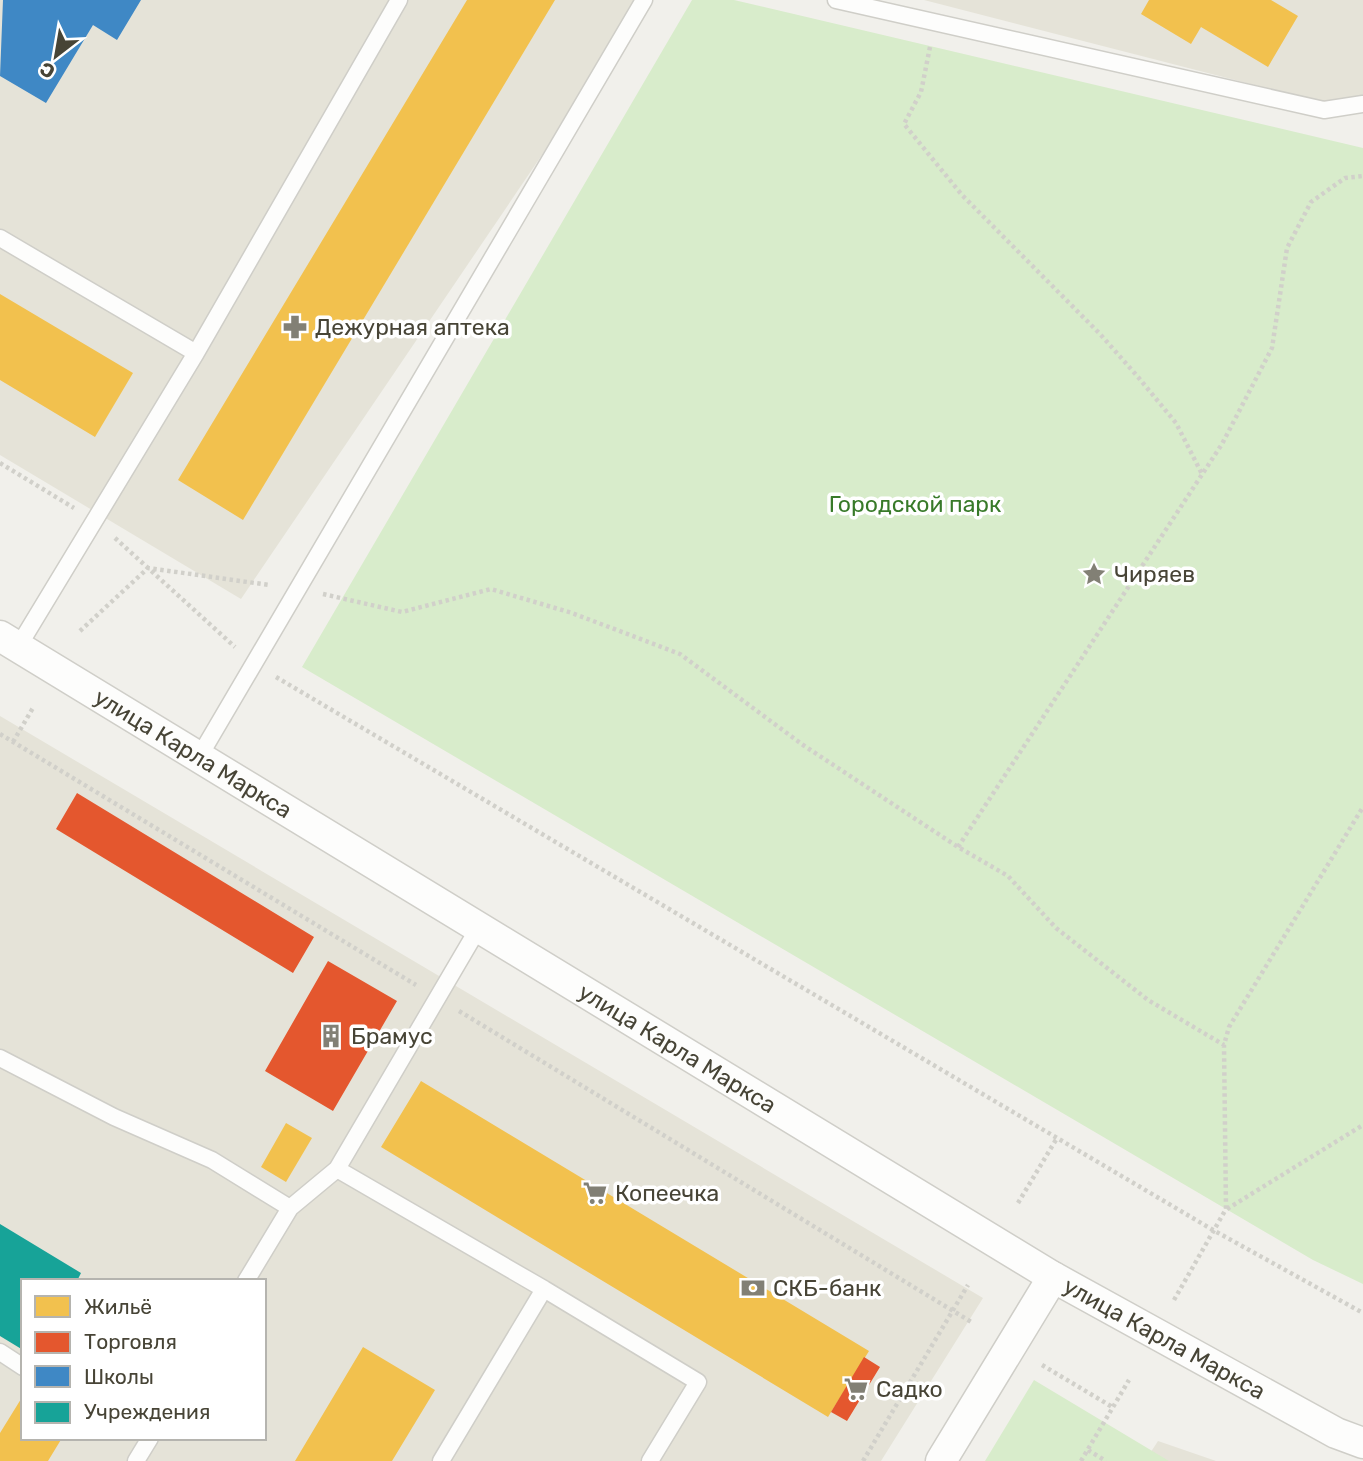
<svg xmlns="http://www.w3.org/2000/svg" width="1363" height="1461" viewBox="0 0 1363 1461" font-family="Rubik,sans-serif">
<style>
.residential{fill:#e5e3d8;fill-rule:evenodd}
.green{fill:#d8eccb}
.homes{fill:#f2c14e}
.shops{fill:#e4572e}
.schools{fill:#3f88c5}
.public{fill:#17a398}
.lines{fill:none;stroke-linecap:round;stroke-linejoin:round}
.service-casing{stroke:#cfcec8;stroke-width:19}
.minor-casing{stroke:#cfcec8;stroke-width:33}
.path{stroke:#d1d0ca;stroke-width:4.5;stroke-dasharray:3.5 3.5;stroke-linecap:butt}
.service{stroke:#fdfdfc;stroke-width:16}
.minor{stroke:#fdfdfc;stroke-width:30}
.labels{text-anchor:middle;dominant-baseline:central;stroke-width:7;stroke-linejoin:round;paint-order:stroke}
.poi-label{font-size:23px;fill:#474436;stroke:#fff;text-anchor:start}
.park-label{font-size:23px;fill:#387a29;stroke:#fff}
.street-label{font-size:23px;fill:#474436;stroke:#fff}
</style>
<rect width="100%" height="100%" fill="#f1f0eb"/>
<!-- residential -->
<path class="residential" d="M 0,0 L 647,0 L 241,599 L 0,455 Z
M 924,0 L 1363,0 L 1363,113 Z
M 0,716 L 983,1298 L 881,1461 L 0,1461 ZM 23,1281 L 264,1281 L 264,1438 L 23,1438 Z
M 1158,1441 L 1216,1461 L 1145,1461 Z"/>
<!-- green -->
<path class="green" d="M 692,0 L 734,0 L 1363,148 L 1363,1284 L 1313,1260 L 302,667 Z
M 1034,1380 L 1169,1461 L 985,1461 Z"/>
<!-- homes -->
<path class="homes" d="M 467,0 L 555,0 L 243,520 L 178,480 Z
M 1149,0 L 1271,0 L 1298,16 L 1268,67 L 1201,27 L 1191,44 L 1141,14 Z
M 0,294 L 133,373 L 95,437 L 0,380 Z
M 421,1081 L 869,1351 L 828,1417 L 381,1147 Z
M 286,1123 L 312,1138 L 286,1182 L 261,1167 Z
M 363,1347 L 435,1390 L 392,1461 L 295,1461 Z
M 21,1399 L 23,1438 L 62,1438 L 48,1461 L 0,1461 L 0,1433 Z"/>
<!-- shops -->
<path class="shops" d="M 77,793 L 314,937 L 293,973 L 56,829 Z
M 328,961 L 397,1001 L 333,1111 L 265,1071 Z
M 864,1357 L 880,1367 L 847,1421 L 831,1412 Z"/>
<!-- schools -->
<path class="schools" d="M 3,0 L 141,0 L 117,40 L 93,25 L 46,103 L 0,76 Z"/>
<!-- public -->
<path class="public" d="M 0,1224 L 81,1273 L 77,1281 L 23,1281 L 23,1350 L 0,1336 Z"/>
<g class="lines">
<!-- service casing -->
<g class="service-casing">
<path id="service" d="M 836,0 L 1324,110 L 1363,104
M 0,238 L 196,353
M 18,647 L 196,353 L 399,0
M 199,757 L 644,0
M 0,1058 L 114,1117 L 212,1160 L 290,1208
M 337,1169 L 544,1289 L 441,1461
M 246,1281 L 290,1208 L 337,1169 L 479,927
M 544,1289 L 698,1382 L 650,1461
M 0,1352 L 23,1367
M 136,1461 L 150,1438"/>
</g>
<!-- minor casing -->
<g class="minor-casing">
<g id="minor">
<path id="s1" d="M 0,636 L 1053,1277 L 1336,1433 L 1363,1443"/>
<path d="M 941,1461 L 1053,1277"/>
</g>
</g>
<!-- path -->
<path class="path" d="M 930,47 L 921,92 L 904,124 L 962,195 L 1100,334 L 1138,377 L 1176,423 L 1202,474
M 0,463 L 74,508
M 115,538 L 235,647
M 323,594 L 402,612 L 491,589 L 572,613 L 680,654 L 803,745 L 958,847 L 1008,876 L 1056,928 L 1148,1000 L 1224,1045
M 80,631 L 148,568 L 269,585
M 276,677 L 1213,1230 L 1363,1313
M 0,734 L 416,985
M 13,742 L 34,706
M 958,847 L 1222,444 L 1272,348 L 1287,248 L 1311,202 L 1345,178 L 1363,176
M 459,1011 L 973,1323
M 1018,1203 L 1057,1138
M 1227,1209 L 1363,1125
M 1174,1300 L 1226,1209 L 1224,1045 L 1229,1027 L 1363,807
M 1042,1365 L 1114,1408
M 1088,1450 L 1106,1461
M 863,1461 L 968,1285
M 1081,1461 L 1129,1380"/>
<!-- service -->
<use href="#service" class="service"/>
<!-- minor -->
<use href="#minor" class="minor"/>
</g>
<!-- icons -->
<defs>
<g id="pharmacy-bare" transform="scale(1.89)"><path d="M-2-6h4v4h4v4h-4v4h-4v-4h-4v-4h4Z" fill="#828075" stroke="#fff" stroke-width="2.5" paint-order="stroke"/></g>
<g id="sight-bare" transform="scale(1.89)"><path d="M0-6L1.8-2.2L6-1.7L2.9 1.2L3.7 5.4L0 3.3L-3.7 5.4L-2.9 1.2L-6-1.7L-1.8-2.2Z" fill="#828075" stroke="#fff" stroke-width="2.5" paint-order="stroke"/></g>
<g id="building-bare" transform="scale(1.89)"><path d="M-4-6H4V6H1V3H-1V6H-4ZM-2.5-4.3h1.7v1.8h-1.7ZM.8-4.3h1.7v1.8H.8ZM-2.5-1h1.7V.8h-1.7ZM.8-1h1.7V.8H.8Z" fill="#828075" stroke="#fff" stroke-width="2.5" paint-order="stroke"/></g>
<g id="supermarket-bare" transform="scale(1.89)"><path d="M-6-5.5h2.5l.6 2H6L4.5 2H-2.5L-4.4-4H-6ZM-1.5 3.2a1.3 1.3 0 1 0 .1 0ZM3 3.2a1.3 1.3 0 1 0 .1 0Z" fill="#828075" stroke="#fff" stroke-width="2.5" paint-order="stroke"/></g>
<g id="bank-bare" transform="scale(1.89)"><path d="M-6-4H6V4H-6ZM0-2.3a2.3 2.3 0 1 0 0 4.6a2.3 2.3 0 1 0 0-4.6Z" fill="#828075" stroke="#fff" stroke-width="2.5" paint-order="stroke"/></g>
</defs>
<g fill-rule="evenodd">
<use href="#pharmacy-bare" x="295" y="327"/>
<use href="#sight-bare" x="1094" y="574"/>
<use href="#building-bare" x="331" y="1036"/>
<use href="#supermarket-bare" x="595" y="1193"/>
<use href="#bank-bare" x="753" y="1288"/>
<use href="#supermarket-bare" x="856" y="1389"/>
</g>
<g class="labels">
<!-- poi labels -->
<g class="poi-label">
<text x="315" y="327">Дежурная аптека</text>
<text x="1114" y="574">Чиряев</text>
<text x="351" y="1036">Брамус</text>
<text x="615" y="1193">Копеечка</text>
<text x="773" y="1288">СКБ-банк</text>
<text x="876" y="1389">Садко</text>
</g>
<!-- park labels -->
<g class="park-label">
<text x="915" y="504">Городской парк</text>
</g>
<!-- street labels -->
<g class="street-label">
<text stroke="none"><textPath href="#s1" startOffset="226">улица Карла Маркса</textPath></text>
<text stroke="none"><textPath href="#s1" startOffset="793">улица Карла Маркса</textPath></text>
<text stroke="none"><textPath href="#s1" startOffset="1360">улица Карла Маркса</textPath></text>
</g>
</g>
<!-- legend -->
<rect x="21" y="1279" width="245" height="161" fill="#ffffff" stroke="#b5b4af" stroke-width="2"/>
<rect x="35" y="1296" width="35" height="21" fill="#f2c14e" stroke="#b5b4af" stroke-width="2"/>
<text x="84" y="1314" font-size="21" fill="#474436">Жильё</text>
<rect x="35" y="1332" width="35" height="21" fill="#e4572e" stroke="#b5b4af" stroke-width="2"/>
<text x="84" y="1349" font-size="21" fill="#474436">Торговля</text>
<rect x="35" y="1366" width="35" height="21" fill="#3f88c5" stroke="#b5b4af" stroke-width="2"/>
<text x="84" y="1384" font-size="21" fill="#474436">Школы</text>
<rect x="35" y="1402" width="35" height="21" fill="#17a398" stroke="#b5b4af" stroke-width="2"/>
<text x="84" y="1419" font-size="21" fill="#474436">Учреждения</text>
<!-- north arrow -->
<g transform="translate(56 56) rotate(211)" stroke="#ffffff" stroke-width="5" paint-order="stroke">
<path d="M0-5L12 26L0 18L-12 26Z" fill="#474436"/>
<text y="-10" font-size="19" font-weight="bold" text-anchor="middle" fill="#474436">С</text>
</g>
</svg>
